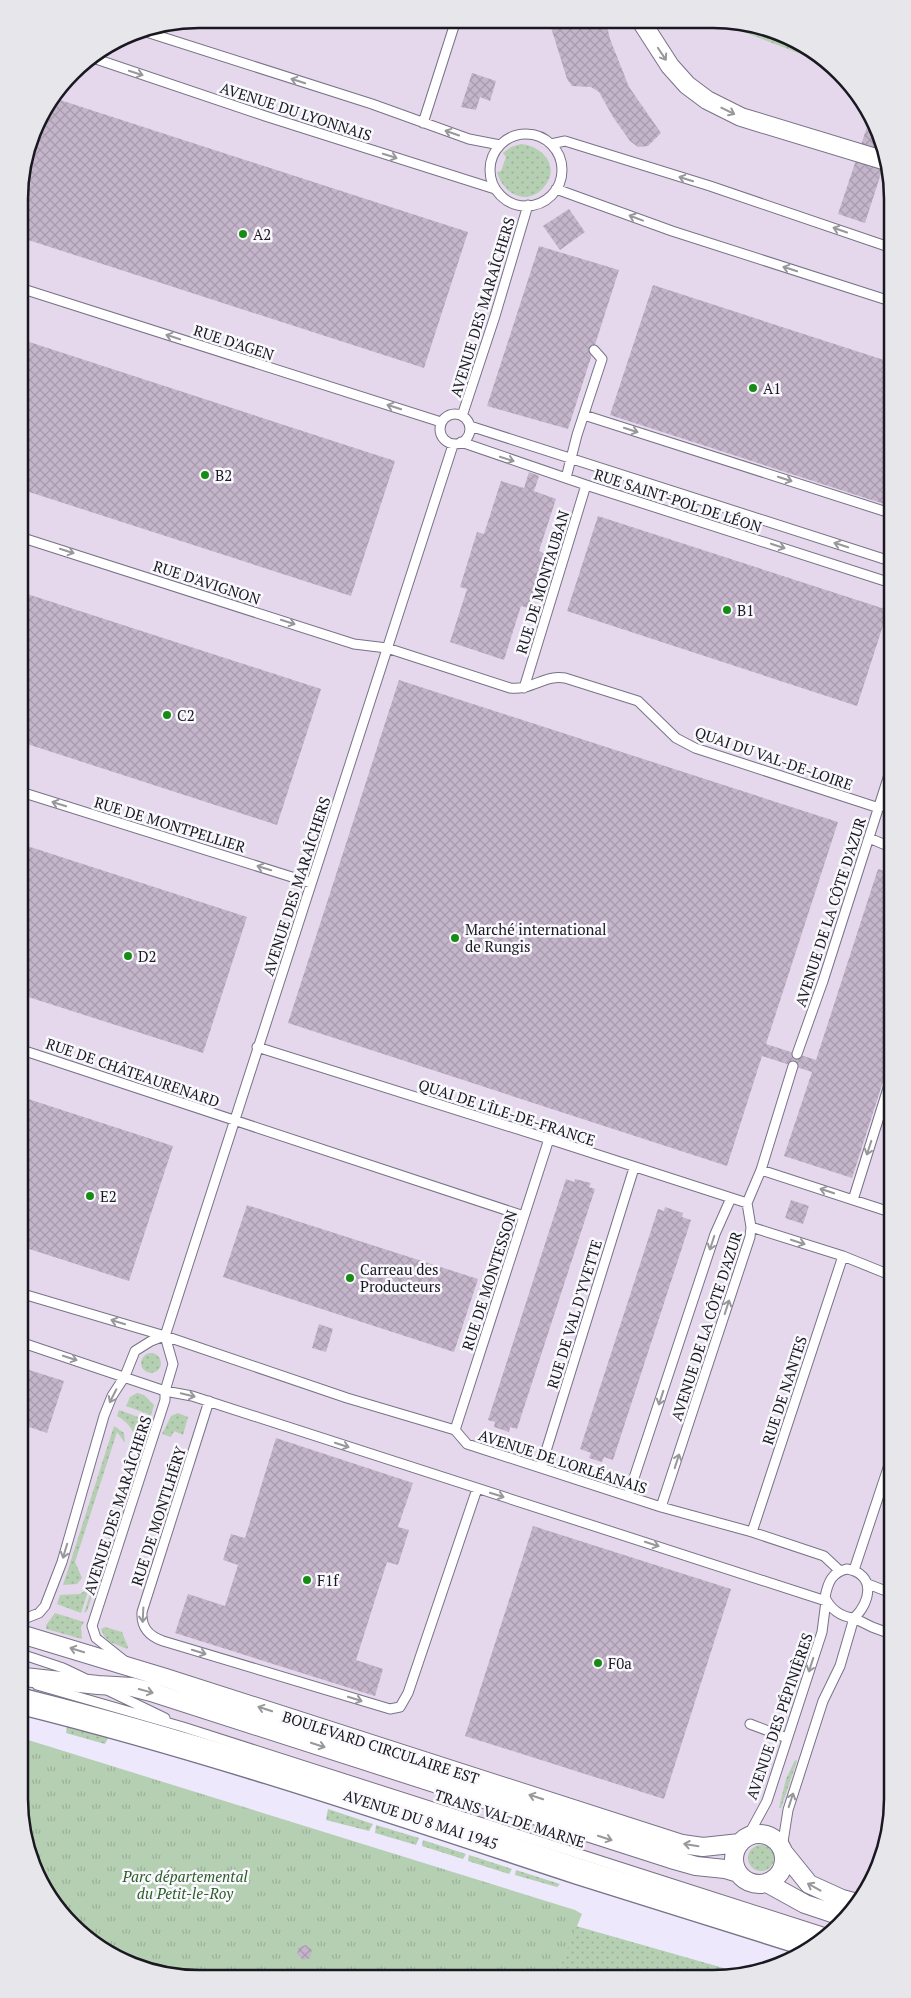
<svg xmlns="http://www.w3.org/2000/svg" width="911" height="1998" viewBox="0 0 911 1998" font-family="'PT Serif',serif">
<style>
.commercial{fill:#e5d8ec}
.grass{fill:url(#grass-dots)}
.park{fill:url(#park-tufts)}
.building{fill:url(#building-cross-hatch)}
.lines{fill:none;stroke-linecap:round;stroke-linejoin:round}
.lane-casing{stroke:#787288;stroke-width:11}
.street-casing{stroke:#787288;stroke-width:20}
.secondary-casing{stroke:#787288;stroke-width:28}
.lane{stroke:#fff;stroke-width:9}
.street{stroke:#fff;stroke-width:18}
.secondary{stroke:#fff;stroke-width:25}
.oneway{stroke:#98979b}
.poi-dot{fill:#178c14;stroke:#f9f8fd;stroke-width:2}
.labels{text-anchor:middle;dominant-baseline:central;stroke-width:5;stroke-linejoin:round;paint-order:stroke}
.street-label{font-size:15px;fill:#1a1820;stroke:#f9f8fd}
.poi-label{font-size:15px;fill:#1a1820;stroke:#f9f8fd;text-anchor:start}
.park-label{font-size:15px;font-style:italic;fill:#2c5d28;stroke:#f9f8fd}
.rim{fill:none;stroke:#1a1820;stroke-width:2.5}
</style>
<defs>
<pattern id="grass-dots" width="8" height="8" patternUnits="userSpaceOnUse" patternTransform="scale(1.25)"><rect width="8" height="8" fill="#b5cfb2"/><path d="M2 2h.1M6 6h.1" fill="none" stroke="#9bb199" stroke-width="1.8" stroke-linecap="round"/></pattern>
<pattern id="park-tufts" width="24" height="20" patternUnits="userSpaceOnUse" patternTransform="scale(1.25)"><rect width="24" height="20" fill="#b5cfb2"/><path d="M3 7l-1-3M5 7V3M7 7l1-3M15 17l-1-3M17 17v-4M19 17l1-3" fill="none" stroke="#9bb199"/></pattern>
<pattern id="building-cross-hatch" width="8" height="8" patternUnits="userSpaceOnUse" patternTransform="scale(1.25)"><rect width="8" height="8" fill="#c4b5ca"/><path d="M0 0l8 8M0 8l8-8" fill="none" stroke="#a89bad"/></pattern>
</defs>
<rect width="100%" height="100%" fill="#ede8fc"/>
<!-- commercial -->
<path class="commercial" d="M 199,19 L 747,22 L 831,64 L 868,108 L 886,152 L 892,1811 L 879,1868 L 848,1918 L 823,1939 L 146,1721 L 24,1688 L 19,187 L 37,119 L 80,64 L 130,32 Z"/>
<!-- grass -->
<path class="grass" d="M 718,22 L 747,22 L 831,64 L 834,67 Z
M 521,144 C 543,146 561,167 544,187 C 527,207 503,194 497,172 L 501,171 L 506,157 L 503,153 L 511,147 Z
M141 1363a10 10 0 1 1 20 0a10 10 0 1 1-20 0Z
M 137,1393 L 144,1395 L 154,1405 L 147,1429 L 144,1428 L 148,1414 L 126,1406 L 130,1397 Z
M 119,1410 L 144,1419 L 136,1442 C 134,1430 128,1422 117,1416 Z
M 178,1413 L 188,1417 L 183,1435 L 174,1431 L 171,1437 L 162,1434 L 171,1416 Z
M 114,1426 L 124,1433 L 125,1443 L 117,1432 L 75,1562 L 82,1578 L 77,1584 L 63,1585 Z
M 143,1433 L 145,1434 L 120,1510 L 118,1509 Z
M 116,1514 L 119,1515 L 87,1611 L 84,1613 Z
M 89,1588 L 81,1613 L 57,1604 L 60,1595 L 80,1594 Z
M 55,1613 L 84,1622 L 81,1627 L 82,1639 L 46,1629 L 46,1625 Z
M 105,1627 L 122,1632 L 128,1647 L 127,1649 L 110,1642 L 104,1636 L 101,1629 Z
M 68,1719 L 112,1730 L 105,1744 L 66,1733 Z
M 795,1760 L 797,1761 L 781,1808 L 779,1808 L 786,1779 Z
M 328,1809 L 373,1824 L 369,1831 L 326,1820 Z
M 376,1825 L 419,1838 L 416,1845 L 375,1833 Z
M 423,1840 L 466,1854 L 463,1859 L 422,1846 Z
M748 1858a13 13 0 1 1 26 0a13 13 0 1 1-26 0Z
M 469,1855 L 512,1869 L 509,1874 L 468,1861 Z
M 516,1870 L 560,1884 L 557,1887 L 515,1875 Z
M 576,1926 L 741,1973 L 557,1974 Z"/>
<!-- park -->
<path class="park" d="M 25,1739 L 575,1910 L 582,1914 L 557,1974 L 164,1976 L 80,1934 L 43,1890 L 25,1846 Z"/>
<!-- building -->
<path class="building" d="M 549,21 L 606,21 L 610,39 L 629,87 L 661,133 L 648,146 L 638,147 L 630,141 L 613,117 L 599,92 L 591,87 L 572,86 L 567,79 Z
M 472,73 L 496,81 L 490,101 L 480,97 L 476,110 L 461,107 Z
M 54,98 L 468,232 L 424,368 L 19,237 L 19,187 L 37,119 Z
M 871,115 L 886,152 L 886,158 L 865,223 L 838,214 Z
M 569,209 L 585,232 L 560,250 L 543,226 Z
M 539,246 L 619,270 L 568,429 L 487,406 Z
M 653,285 L 887,361 L 887,505 L 610,415 Z
M 20,339 L 395,461 L 351,596 L 20,489 Z
M 529,472 L 539,476 L 534,491 L 556,499 L 539,551 L 545,554 L 528,608 L 521,606 L 504,660 L 450,642 L 467,589 L 460,587 L 477,532 L 484,534 L 501,481 L 524,488 Z
M 598,516 L 888,610 L 857,706 L 567,611 Z
M 21,592 L 321,689 L 277,825 L 21,742 Z
M 399,680 L 838,822 L 766,1044 L 816,1060 L 878,869 L 889,872 L 889,1063 L 852,1178 L 784,1156 L 812,1072 L 762,1056 L 727,1166 L 288,1023 Z
M 21,844 L 247,917 L 203,1053 L 22,995 Z
M 22,1097 L 173,1146 L 129,1281 L 23,1247 Z
M 889,1174 L 890,1174 L 890,1190 L 885,1188 Z
M 566,1179 L 574,1182 L 575,1179 L 591,1183 L 589,1187 L 595,1189 L 517,1429 L 510,1427 L 509,1432 L 494,1427 L 495,1422 L 488,1420 Z
M 791,1200 L 809,1206 L 803,1224 L 785,1218 Z
M 247,1205 L 478,1279 L 454,1352 L 223,1277 Z
M 665,1207 L 683,1213 L 682,1217 L 691,1220 L 613,1460 L 604,1457 L 602,1462 L 589,1458 L 591,1453 L 580,1449 L 658,1209 L 664,1211 Z
M 319,1324 L 333,1329 L 326,1352 L 312,1348 Z
M 23,1368 L 64,1381 L 47,1433 L 23,1425 Z
M 276,1438 L 413,1483 L 398,1527 L 409,1530 L 398,1565 L 387,1562 L 356,1660 L 383,1669 L 375,1696 L 175,1633 L 188,1594 L 225,1606 L 238,1565 L 223,1560 L 231,1534 L 245,1538 Z
M 533,1526 L 731,1589 L 664,1799 L 465,1736 Z
M 306,1945 L 312,1950 L 310,1958 L 303,1960 L 297,1954 L 299,1947 Z"/>
<g class="lines">
<!-- lane casing -->
<g class="lane-casing">
<path id="lane" d="M 140,30 L 372,104 L 469,139 L 500,145
M 90,57 L 265,116 L 495,189
M 423,123 L 456,20
M490 170a36 36 0 1 1 72 0a36 36 0 1 1-72 0Z
M 551,144 L 565,141 L 710,186 L 886,246
M 556,189 L 672,231 L 887,300
M 20,288 L 441,422
M440 429a15 15 0 1 1 30 0a15 15 0 1 1-30 0Z
M 584,415 L 887,512
M 462,416 L 495,316 L 528,205
M 470,426 L 887,560
M 461,442 L 586,485 L 888,582
M 566,478 L 577,435 L 602,359 L 594,350
M 20,537 L 354,644 L 387,648 L 510,688 C 530,691 546,674 565,678 L 638,701 L 676,738 L 695,748 L 879,808
M 524,688 L 586,485
M 21,792 L 311,883
M 869,838 L 888,846
M 257,1047 L 549,1139 L 747,1203
M 22,1050 L 524,1216
M 797,1054 L 823,981 L 888,778
M 761,1170 L 890,1212
M 853,1200 L 889,1085
M 751,1227 L 843,1256 L 890,1275
M 23,1294 L 165,1336 L 347,1398 L 455,1430 L 467,1444 L 661,1507 L 752,1532 L 824,1556 L 840,1571
M 23,1343 L 165,1391 L 192,1396 L 826,1601 L 822,1632 L 767,1801 L 748,1836
M 209,1401 L 142,1612 C 141,1628 149,1636 163,1641 L 390,1709 L 400,1707 L 408,1693 L 477,1489
M 455,1430 L 549,1139
M 541,1467 L 634,1168
M 628,1496 L 715,1234 L 731,1198
M 661,1507 L 750,1237 L 751,1227 L 747,1203 L 761,1170 L 793,1066
M 752,1532 L 843,1256
M 847,1569 C 876,1574 871,1602 854,1618 C 841,1617 830,1609 825,1597 C 828,1582 832,1572 847,1569 Z
M 854,1570 L 891,1459
M 868,1584 L 891,1593
M 24,1619 L 39,1613 L 45,1606 L 62,1562 L 104,1416 L 112,1396 L 125,1376 L 135,1351 L 151,1341 L 164,1336
M 24,1655 L 63,1668 L 84,1678
M 126,1662 L 96,1638 L 92,1626 L 165,1400 L 165,1391 L 173,1364 L 165,1336 L 453,445
M 37,1685 L 183,1727 L 829,1934
M 109,1691 L 165,1718
M 750,1724 L 787,1738
M 782,1848 L 788,1810 L 823,1701 L 840,1666 L 854,1618 L 872,1627 L 891,1634"/>
</g>
<!-- street casing -->
<g class="street-casing">
<path id="street" d="M 641,21 L 670,66 L 687,85 L 707,100 L 741,117 L 886,161
M 24,1635 L 166,1678 L 682,1844 L 703,1847 L 740,1843
M 24,1677 L 98,1685 L 132,1687 L 151,1692 L 671,1859 L 696,1866 L 725,1869 L 738,1873
M734 1859a25 25 0 1 1 50 0a25 25 0 1 1-50 0Z
M 784,1853 L 809,1884 L 842,1899 L 857,1903
M 767,1883 L 805,1904 L 847,1918"/>
</g>
<!-- secondary casing -->
<g class="secondary-casing">
<path id="secondary" d="M 24,1702 C 212,1749 394,1811 577,1871 C 657,1896 736,1921 816,1946"/>
</g>
<!-- lane -->
<use href="#lane" class="lane"/>
<!-- street -->
<use href="#street" class="street"/>
<!-- secondary -->
<use href="#secondary" class="secondary"/>
</g>
<!-- one-way arrows -->
<defs><path id="oneway-shaft" d="M-6 0H5M1.5-3L5.5 0L1.5 3" fill="none" stroke-width="1.6" stroke-linecap="round" stroke-linejoin="round" transform="scale(1.25)"/></defs>
<g class="oneway">
<use href="#oneway-shaft" transform="translate(662 54) rotate(56)"/>
<use href="#oneway-shaft" transform="translate(136 73) rotate(18)"/>
<use href="#oneway-shaft" transform="translate(298 81) rotate(-162)"/>
<use href="#oneway-shaft" transform="translate(728 111) rotate(26)"/>
<use href="#oneway-shaft" transform="translate(452 133) rotate(-161)"/>
<use href="#oneway-shaft" transform="translate(390 156) rotate(17)"/>
<use href="#oneway-shaft" transform="translate(686 179) rotate(-163)"/>
<use href="#oneway-shaft" transform="translate(636 218) rotate(-159)"/>
<use href="#oneway-shaft" transform="translate(840 230) rotate(-161)"/>
<use href="#oneway-shaft" transform="translate(790 269) rotate(-162)"/>
<use href="#oneway-shaft" transform="translate(173 337) rotate(-162)"/>
<use href="#oneway-shaft" transform="translate(394 407) rotate(-162)"/>
<use href="#oneway-shaft" transform="translate(631 430) rotate(18)"/>
<use href="#oneway-shaft" transform="translate(507 459) rotate(18)"/>
<use href="#oneway-shaft" transform="translate(785 479) rotate(18)"/>
<use href="#oneway-shaft" transform="translate(841 545) rotate(-162)"/>
<use href="#oneway-shaft" transform="translate(778 546) rotate(18)"/>
<use href="#oneway-shaft" transform="translate(67 551) rotate(18)"/>
<use href="#oneway-shaft" transform="translate(288 622) rotate(18)"/>
<use href="#oneway-shaft" transform="translate(59 804) rotate(-163)"/>
<use href="#oneway-shaft" transform="translate(264 868) rotate(-163)"/>
<use href="#oneway-shaft" transform="translate(869 1148) rotate(108)"/>
<use href="#oneway-shaft" transform="translate(827 1191) rotate(-162)"/>
<use href="#oneway-shaft" transform="translate(798 1242) rotate(18)"/>
<use href="#oneway-shaft" transform="translate(712 1243) rotate(108)"/>
<use href="#oneway-shaft" transform="translate(727 1307) rotate(-72)"/>
<use href="#oneway-shaft" transform="translate(118 1322) rotate(-163)"/>
<use href="#oneway-shaft" transform="translate(70 1358) rotate(18)"/>
<use href="#oneway-shaft" transform="translate(188 1395) rotate(13)"/>
<use href="#oneway-shaft" transform="translate(113 1396) rotate(117)"/>
<use href="#oneway-shaft" transform="translate(661 1398) rotate(108)"/>
<use href="#oneway-shaft" transform="translate(342 1445) rotate(18)"/>
<use href="#oneway-shaft" transform="translate(677 1461) rotate(-72)"/>
<use href="#oneway-shaft" transform="translate(497 1495) rotate(17)"/>
<use href="#oneway-shaft" transform="translate(652 1544) rotate(18)"/>
<use href="#oneway-shaft" transform="translate(65 1551) rotate(107)"/>
<use href="#oneway-shaft" transform="translate(143 1615) rotate(93)"/>
<use href="#oneway-shaft" transform="translate(77 1650) rotate(-163)"/>
<use href="#oneway-shaft" transform="translate(199 1652) rotate(17)"/>
<use href="#oneway-shaft" transform="translate(811 1665) rotate(108)"/>
<use href="#oneway-shaft" transform="translate(146 1691) rotate(15)"/>
<use href="#oneway-shaft" transform="translate(355 1699) rotate(17)"/>
<use href="#oneway-shaft" transform="translate(265 1709) rotate(-162)"/>
<use href="#oneway-shaft" transform="translate(318 1745) rotate(18)"/>
<use href="#oneway-shaft" transform="translate(536 1797) rotate(-162)"/>
<use href="#oneway-shaft" transform="translate(791 1800) rotate(-72)"/>
<use href="#oneway-shaft" transform="translate(605 1838) rotate(18)"/>
<use href="#oneway-shaft" transform="translate(691 1845) rotate(-171)"/>
<use href="#oneway-shaft" transform="translate(814 1887) rotate(-151)"/>
</g>
<!-- markers -->
<g class="poi-dot">
<circle cx="243" cy="234" r="5"/>
<circle cx="753" cy="388" r="5"/>
<circle cx="205" cy="475" r="5"/>
<circle cx="727" cy="610" r="5"/>
<circle cx="167" cy="715" r="5"/>
<circle cx="455" cy="938" r="5"/>
<circle cx="128" cy="956" r="5"/>
<circle cx="90" cy="1196" r="5"/>
<circle cx="350" cy="1278" r="5"/>
<circle cx="307" cy="1580" r="5"/>
<circle cx="598" cy="1663" r="5"/>
</g>
<g class="labels">
<!-- street labels -->
<g class="street-label">
<text transform="translate(296 111) rotate(18)">AVENUE DU LYONNAIS</text>
<text transform="translate(482 307) rotate(-73)">AVENUE DES MARAÎCHERS</text>
<text transform="translate(234 342) rotate(18)">RUE D'AGEN</text>
<text transform="translate(678 500) rotate(18)">RUE SAINT-POL DE LÉON</text>
<text transform="translate(207 582) rotate(18)">RUE D'AVIGNON</text>
<text transform="translate(542 582) rotate(-73)">RUE DE MONTAUBAN</text>
<text transform="translate(774 758) rotate(19)">QUAI DU VAL-DE-LOIRE</text>
<text transform="translate(170 824) rotate(17)">RUE DE MONTPELLIER</text>
<text transform="translate(296 886) rotate(-72)">AVENUE DES MARAÎCHERS</text>
<text transform="translate(830 912) rotate(-72)">AVENUE DE LA CÔTE D'AZUR</text>
<text transform="translate(133 1072) rotate(19)">RUE DE CHÂTEAURENARD</text>
<text transform="translate(507 1112) rotate(18)">QUAI DE L'ÎLE-DE-FRANCE</text>
<text transform="translate(489 1280) rotate(-72)">RUE DE MONTESSON</text>
<text transform="translate(574 1314) rotate(-73)">RUE DE VAL D'YVETTE</text>
<text transform="translate(706 1326) rotate(-72)">AVENUE DE LA CÔTE D'AZUR</text>
<text transform="translate(784 1390) rotate(-72)">RUE DE NANTES</text>
<text transform="translate(563 1461) rotate(18)">AVENUE DE L'ORLÉANAIS</text>
<text transform="translate(117 1505) rotate(-72)">AVENUE DES MARAÎCHERS</text>
<text transform="translate(158 1516) rotate(-72)">RUE DE MONTLHÉRY</text>
<text transform="translate(779 1716) rotate(-71)">AVENUE DES PÉPINIÈRES</text>
<text transform="translate(381 1747) rotate(18)">BOULEVARD CIRCULAIRE EST</text>
<text transform="translate(510 1818) rotate(18)">TRANS VAL DE MARNE</text>
<text transform="translate(421 1819) rotate(18)">AVENUE DU 8 MAI 1945</text>
</g>
<!-- poi labels -->
<g class="poi-label">
<text x="253" y="234">A2</text>
<text x="763" y="388">A1</text>
<text x="215" y="475">B2</text>
<text x="737" y="610">B1</text>
<text x="177" y="715">C2</text>
<text x="465" y="929">Marché international<tspan x="465" dy="17">de Rungis</tspan></text>
<text x="138" y="956">D2</text>
<text x="100" y="1196">E2</text>
<text x="360" y="1269">Carreau des<tspan x="360" dy="17">Producteurs</tspan></text>
<text x="317" y="1580">F1f</text>
<text x="608" y="1663">F0a</text>
</g>
<!-- park labels -->
<g class="park-label">
<text x="185" y="1876">Parc départemental<tspan x="185" dy="17">du Petit-le-Roy</tspan></text>
</g>
</g>
<!-- crop -->
<path d="M0 0H911V1998H0ZM199 28H713A171 171 0 0 1 884 199V1799A171 171 0 0 1 713 1970H199A171 171 0 0 1 28 1799V199A171 171 0 0 1 199 28Z" fill="#e7e6eb" fill-rule="evenodd"/>
<path class="rim" d="M199 28H713A171 171 0 0 1 884 199V1799A171 171 0 0 1 713 1970H199A171 171 0 0 1 28 1799V199A171 171 0 0 1 199 28Z"/>
</svg>
